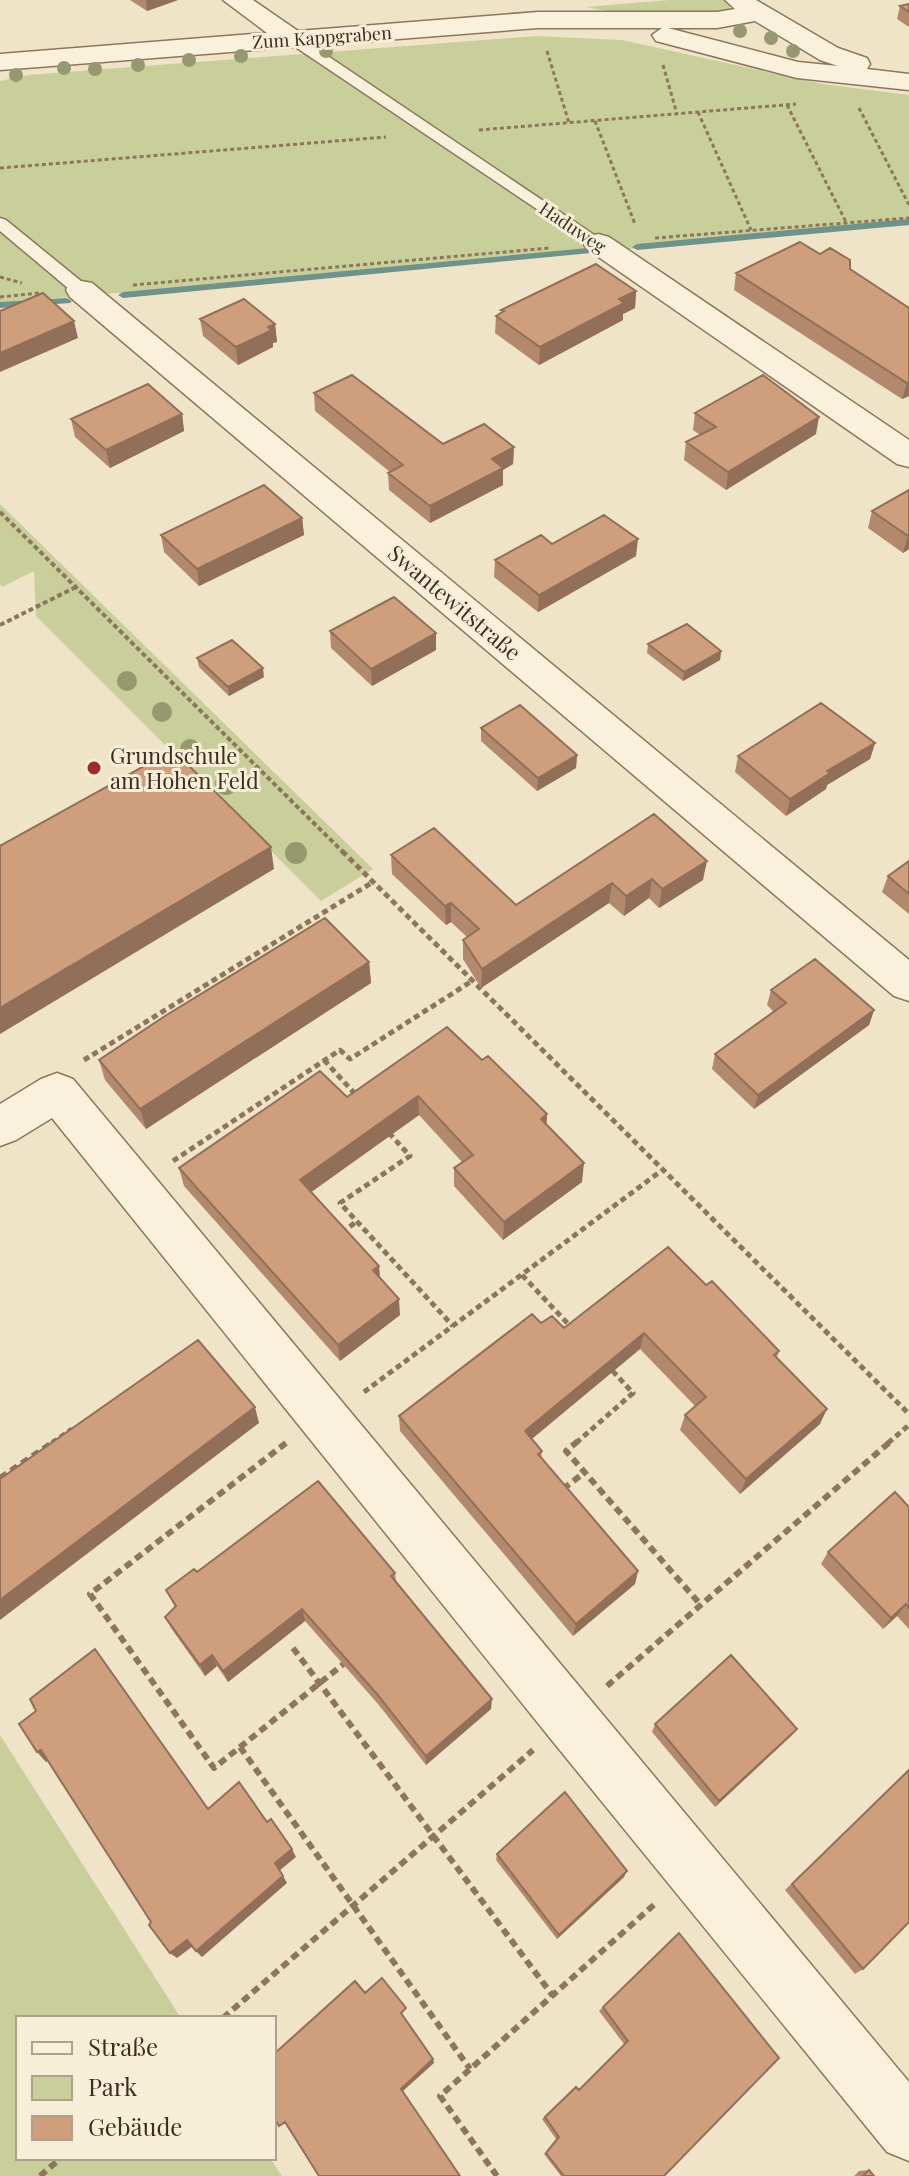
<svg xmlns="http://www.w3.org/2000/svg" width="909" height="2176" viewBox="0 0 909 2176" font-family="'Playfair Display',serif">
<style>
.green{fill:#c9cf9b}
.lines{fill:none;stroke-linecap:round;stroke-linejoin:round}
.stream{fill:#6f938a;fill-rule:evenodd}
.lane-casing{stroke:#8d765c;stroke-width:3}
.street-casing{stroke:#8d765c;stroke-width:3}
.path-far3{stroke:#8d765c;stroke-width:3;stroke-dasharray:4 3;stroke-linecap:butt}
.path-far2{stroke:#8d765c;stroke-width:4;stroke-dasharray:5 3;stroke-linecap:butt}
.path-far1{stroke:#8d765c;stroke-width:5;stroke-dasharray:6 4;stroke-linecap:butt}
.path{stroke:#8d765c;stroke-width:6;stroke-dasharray:8 5;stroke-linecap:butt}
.lane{fill:#faf1dc;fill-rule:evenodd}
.street{fill:#faf1dc;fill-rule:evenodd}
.tree{fill:#96986f}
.wall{fill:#b2896c}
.shaded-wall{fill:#916f58}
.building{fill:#cf9f7d;stroke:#916f58;stroke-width:2}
.poi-dot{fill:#9e2a2b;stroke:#f7eed8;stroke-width:3}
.labels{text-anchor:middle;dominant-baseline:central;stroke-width:6;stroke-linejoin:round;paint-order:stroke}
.far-street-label{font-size:18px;fill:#3d2e20;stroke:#f7eed8}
.street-label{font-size:22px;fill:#3d2e20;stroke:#f7eed8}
.poi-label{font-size:22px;fill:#3d2e20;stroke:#f7eed8;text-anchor:start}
</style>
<rect width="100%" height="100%" fill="#f0e4c8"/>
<!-- green -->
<path class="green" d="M 669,0 L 723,0 L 731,6 L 724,15 L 635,17 L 586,7 Z
M 536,36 L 622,40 L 822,84 L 909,95 L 909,225 L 0,303 L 0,81 L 28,75 Z
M 0,504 L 373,869 L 321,901 L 36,616 L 34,571 L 2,587 L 0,584 Z
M 0,1735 L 181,2018 L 18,2018 L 18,2158 L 270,2158 L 282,2176 L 0,2176 Z"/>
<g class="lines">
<!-- stream -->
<path class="stream" d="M 909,219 L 909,225 L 637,250 L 632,247 L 637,244 Z
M 588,248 L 593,251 L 591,253 L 123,298 L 118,295 L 123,292 Z
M 67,298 L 72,301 L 70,303 L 0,308 L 0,302 Z"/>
<!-- lane casing -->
<g class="lane-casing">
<path id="lane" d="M 293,35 L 298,36 L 606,243 L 604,246 L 592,246 L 288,42 L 286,39 Z
M 0,218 L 6,220 L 87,286 L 89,290 L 87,294 L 75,294 L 0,231 Z"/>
</g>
<!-- street casing -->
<g class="street-casing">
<path id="street" d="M 223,0 L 253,0 L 298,31 L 538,12 L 717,12 L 735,9 L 725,0 L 756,0 L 838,48 L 867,58 L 870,64 L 867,69 L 909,74 L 909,90 L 797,78 L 656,41 L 652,35 L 662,28 L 538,28 L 0,70 L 0,54 L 267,33 ZM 755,21 L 820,60 L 838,66 L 798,62 L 668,28 L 717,28 Z
M 598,234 L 609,237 L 909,440 L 909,467 L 897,464 L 587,249 L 583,243 L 587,237 Z
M 81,281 L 92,283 L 909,960 L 909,1001 L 894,996 L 70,297 L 66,290 L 70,283 Z
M 57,1073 L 73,1079 L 909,2082 L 909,2161 L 887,2152 L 550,1738 L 52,1118 L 16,1140 L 0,1146 L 0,1104 L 41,1079 Z"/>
</g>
<!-- path-far3 -->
<path class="path-far3" d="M 547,51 L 569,123
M 663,65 L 677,114
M 787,105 L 846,222
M 859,108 L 909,205
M 698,112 L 751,230
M 595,121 L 635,224
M 479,130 L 796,104
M 0,168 L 386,137
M 655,238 L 909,218
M 0,277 L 22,283
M 133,285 L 549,248
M 0,297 L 39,293"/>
<!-- path-far2 -->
<path class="path-far2" d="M 0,512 L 344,853
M 0,625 L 76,587"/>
<!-- path-far1 -->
<path class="path-far1" d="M 342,851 L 909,1414
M 84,1060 L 373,882
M 324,1060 L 356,1095
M 389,1133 L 410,1156 L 340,1203 L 453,1326
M 173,1161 L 340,1050 L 350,1059 L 472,981
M 342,1233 L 357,1221
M 522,1275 L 572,1328
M 364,1392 L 661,1171
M 52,1443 L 72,1429
M 576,1443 L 633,1393 L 609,1367
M 888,1443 L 909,1425"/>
<!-- path -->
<path class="path" d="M 578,1441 L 566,1451 L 700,1604
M 286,1443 L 90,1594 L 214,1768 L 346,1662
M 0,1478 L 55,1441
M 563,1489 L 585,1472
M 293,1648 L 553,1996
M 607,1686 L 891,1441
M 240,1747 L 470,2069
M 223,2018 L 533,1750
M 40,2176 L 61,2158
M 497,2176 L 440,2096 L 657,1902"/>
<!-- lane -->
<use href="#lane" class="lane"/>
<!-- street -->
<use href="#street" class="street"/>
</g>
<!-- trees -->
<g class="tree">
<circle cx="740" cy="31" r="7"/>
<circle cx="771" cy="38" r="7"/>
<circle cx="326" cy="51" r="7"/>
<circle cx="793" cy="51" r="7"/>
<circle cx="241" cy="56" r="7"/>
<circle cx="189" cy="60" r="7"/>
<circle cx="138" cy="65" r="7"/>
<circle cx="64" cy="68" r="7"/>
<circle cx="95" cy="69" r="7"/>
<circle cx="16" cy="75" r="7"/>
<circle cx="127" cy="681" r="10"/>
<circle cx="162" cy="712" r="10"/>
<circle cx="190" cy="749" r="10"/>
<circle cx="226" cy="784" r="11"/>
<circle cx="296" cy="853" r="11"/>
</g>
<!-- wall -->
<path class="wall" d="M 130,0 L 178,0 L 147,11 Z
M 909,4 L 909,27 L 897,19 L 900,6 Z
M 820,254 L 850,269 L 909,308 L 909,396 L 902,399 L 734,290 L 736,273 Z
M 636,291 L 635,308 L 623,314 L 623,320 L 539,365 L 495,333 L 496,316 L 501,313 L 501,310 Z
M 200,319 L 275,324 L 277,342 L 273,343 L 273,347 L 238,365 L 203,336 Z
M 314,393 L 443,444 L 514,447 L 513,464 L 503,470 L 503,485 L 430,523 L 389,490 L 388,473 L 390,472 L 315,411 Z
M 695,413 L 816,434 L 726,490 L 684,460 L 686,442 L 700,435 L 693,430 Z
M 182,414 L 184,431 L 110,468 L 75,437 L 71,419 Z
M 909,490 L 909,549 L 903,553 L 868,528 L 872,511 Z
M 302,518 L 304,535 L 199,586 L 164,552 L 161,535 Z
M 552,544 L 636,556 L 538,612 L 494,577 L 495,560 Z
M 330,631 L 436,650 L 372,686 L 331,648 Z
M 648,644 L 721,651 L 720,660 L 683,681 L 647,653 Z
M 197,658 L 264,677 L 229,696 L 199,667 Z
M 481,728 L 577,755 L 576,768 L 537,791 L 481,741 Z
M 875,743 L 870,759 L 827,785 L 826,789 L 786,816 L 735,772 L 738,756 Z
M 654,814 L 703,880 L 659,908 L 649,898 L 624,916 L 609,903 L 481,988 L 463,959 L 463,940 L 467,937 L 451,922 L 446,925 L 392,874 L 391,855 L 516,905 Z
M 909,861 L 909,914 L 882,892 L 888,876 Z
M 369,962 L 371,983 L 146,1129 L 105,1080 L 99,1060 Z
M 771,990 L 874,1010 L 869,1025 L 754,1109 L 712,1069 L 715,1054 L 774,1012 L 767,1005 Z
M 482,1060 L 547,1114 L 546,1125 L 582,1182 L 503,1240 L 454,1186 L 454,1168 L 462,1162 L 419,1115 L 311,1192 L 379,1266 L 380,1277 L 400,1315 L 340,1361 L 184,1186 L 179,1168 L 347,1097 Z
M 706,1285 L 779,1351 L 777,1357 L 820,1424 L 740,1494 L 680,1430 L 685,1415 L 695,1406 L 640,1349 L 532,1439 L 542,1451 L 541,1458 L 638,1571 L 635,1584 L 573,1636 L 400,1431 L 399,1416 L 541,1323 L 564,1328 Z
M 909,1507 L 909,1629 L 897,1616 L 883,1629 L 821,1564 L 828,1552 Z
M 197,1572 L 395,1573 L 396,1581 L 491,1709 L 426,1765 L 378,1704 L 305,1621 L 228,1682 L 217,1666 L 205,1676 L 171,1628 L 165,1617 L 175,1607 L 166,1590 Z
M 655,1724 L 791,1736 L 715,1807 L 652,1732 Z
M 909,1769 L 863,1969 L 855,1974 L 785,1890 Z
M 497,1854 L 624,1877 L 557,1939 L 496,1860 Z
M 679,1933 L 664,2176 L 561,2176 L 544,2154 L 556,2139 L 542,2119 L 576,2087 L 579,2090 L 624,2044 L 599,2011 Z
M 869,2170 L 874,2176 L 854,2176 L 859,2171 Z"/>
<!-- shaded-wall -->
<path class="shaded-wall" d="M 146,0 L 178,0 L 147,11 Z
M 636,291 L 635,308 L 623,314 L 623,320 L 539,365 L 540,347 L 619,299 Z
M 74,321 L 78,338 L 0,372 L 0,353 Z
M 275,324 L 277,342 L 273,343 L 273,347 L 238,365 L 236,347 Z
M 909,382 L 909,396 L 902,399 L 907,383 Z
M 182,414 L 184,431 L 110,468 L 106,450 Z
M 819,417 L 816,434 L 726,490 L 728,472 Z
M 514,447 L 513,464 L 503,470 L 503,485 L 430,523 L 430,506 L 492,459 Z
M 302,518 L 304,535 L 199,586 L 197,569 Z
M 909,535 L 909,549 L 903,553 L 908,536 Z
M 638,539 L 636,556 L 538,612 L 539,595 Z
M 436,633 L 436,650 L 372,686 L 371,669 Z
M 721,651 L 720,660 L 683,681 L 684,672 Z
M 263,668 L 264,677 L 229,696 L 228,687 Z
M 875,743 L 870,759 L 827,785 L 826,789 L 786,816 L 790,799 L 827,771 Z
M 577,755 L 576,768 L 537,791 L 538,778 Z
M 271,847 L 274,869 L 0,1034 L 0,1008 Z
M 707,861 L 703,880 L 659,908 L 662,889 Z
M 652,879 L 649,898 L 624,916 L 626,896 Z
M 612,883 L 609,903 L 481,988 L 482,969 Z
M 451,903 L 451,922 L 446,925 L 445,906 Z
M 369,962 L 371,983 L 146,1129 L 140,1109 Z
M 874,1010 L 869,1025 L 754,1109 L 758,1095 Z
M 418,1096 L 419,1115 L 303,1198 L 300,1180 Z
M 547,1114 L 546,1133 L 541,1119 Z
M 584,1163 L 582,1182 L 503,1240 L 504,1222 Z
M 379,1266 L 380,1283 L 373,1270 Z
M 399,1299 L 400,1315 L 340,1361 L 338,1345 Z
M 644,1333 L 640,1349 L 523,1446 L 525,1431 Z
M 255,1407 L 259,1423 L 0,1620 L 0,1600 Z
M 827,1409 L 820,1424 L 740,1494 L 746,1479 Z
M 638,1571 L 635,1584 L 573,1636 L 576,1624 Z
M 906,1604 L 897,1616 L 883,1629 L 891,1618 Z
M 302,1609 L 305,1621 L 228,1682 L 223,1671 Z
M 212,1655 L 217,1666 L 205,1676 L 200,1665 Z
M 492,1699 L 491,1709 L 426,1765 L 426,1756 Z
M 797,1729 L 791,1736 L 715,1807 L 719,1801 Z
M 41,1750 L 50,1760 L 46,1762 L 37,1752 Z
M 292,1849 L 296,1857 L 279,1871 L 275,1863 Z
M 627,1871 L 624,1877 L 557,1939 L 559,1935 Z
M 283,1876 L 287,1883 L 202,1957 L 196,1951 Z
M 187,1940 L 193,1946 L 177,1958 L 170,1953 Z
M 433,2059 L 434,2063 L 403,2091 L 401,2089 Z"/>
<!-- building -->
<path class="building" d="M 909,4 L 909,12 L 900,6 Z
M 800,242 L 820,254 L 830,248 L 850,260 L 850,269 L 909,308 L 909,382 L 907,383 L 736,273 Z
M 596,264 L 636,291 L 619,299 L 624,303 L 540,347 L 496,316 L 504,311 L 501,310 Z
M 43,293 L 74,321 L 0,353 L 0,311 Z
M 244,299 L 275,324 L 268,327 L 272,330 L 236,347 L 200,319 Z
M 352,375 L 443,444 L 484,424 L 514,447 L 492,459 L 503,468 L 430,506 L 388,473 L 403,465 L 314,393 Z
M 763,375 L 819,417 L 728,472 L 686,442 L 716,427 L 695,413 Z
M 148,384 L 182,414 L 106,450 L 71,419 Z
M 264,485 L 302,518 L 197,569 L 161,535 Z
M 909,490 L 909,535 L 908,536 L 872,511 Z
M 604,515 L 638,539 L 539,595 L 495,560 L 541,535 L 552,544 Z
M 394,597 L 436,633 L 371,669 L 330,631 Z
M 687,624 L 721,651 L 684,672 L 648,644 Z
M 232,640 L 263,668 L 228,687 L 197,658 Z
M 821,703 L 875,743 L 827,771 L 830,773 L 790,799 L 738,756 Z
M 520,705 L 577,755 L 538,778 L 481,728 Z
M 173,750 L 271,847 L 0,1008 L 0,846 Z
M 654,814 L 707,861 L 662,889 L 652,879 L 626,896 L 612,883 L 482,969 L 463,940 L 479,929 L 451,903 L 445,906 L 391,855 L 434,828 L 516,905 Z
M 909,861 L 909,894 L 888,876 Z
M 325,918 L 369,962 L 140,1109 L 99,1060 L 165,1016 Z
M 815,959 L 874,1010 L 758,1095 L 715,1054 L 786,1003 L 771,990 Z
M 447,1027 L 482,1060 L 488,1056 L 547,1114 L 541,1119 L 584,1163 L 504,1222 L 454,1168 L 473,1155 L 418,1096 L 300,1180 L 379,1266 L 373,1270 L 399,1299 L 338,1345 L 179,1168 L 320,1071 L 347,1097 Z
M 668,1247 L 706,1285 L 712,1281 L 779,1351 L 774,1355 L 827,1409 L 746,1479 L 685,1415 L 706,1397 L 644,1333 L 525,1431 L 542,1451 L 538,1454 L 638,1571 L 576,1624 L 399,1416 L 532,1314 L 541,1323 L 552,1316 L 564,1328 Z
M 198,1340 L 255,1407 L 0,1600 L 0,1479 Z
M 318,1481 L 395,1573 L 391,1576 L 492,1699 L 426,1756 L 377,1694 L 302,1609 L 223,1671 L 212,1655 L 200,1665 L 165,1617 L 176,1606 L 166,1590 L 194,1569 L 197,1572 Z
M 895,1492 L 909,1507 L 909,1608 L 906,1604 L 891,1618 L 828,1552 Z
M 95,1649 L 208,1809 L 239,1782 L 267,1822 L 271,1819 L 292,1849 L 275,1863 L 283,1876 L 196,1951 L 187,1940 L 170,1953 L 149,1925 L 151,1922 L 41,1750 L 37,1752 L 19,1724 L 36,1711 L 30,1699 Z
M 731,1655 L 797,1729 L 719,1801 L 655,1724 Z
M 909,1770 L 909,1922 L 863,1969 L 792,1884 Z
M 565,1792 L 627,1871 L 559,1935 L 497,1854 Z
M 679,1933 L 779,2058 L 664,2176 L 564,2176 L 546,2153 L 559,2137 L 545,2117 L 576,2087 L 579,2090 L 628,2041 L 603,2007 Z
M 382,1978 L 406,2008 L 401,2013 L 433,2059 L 401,2089 L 460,2176 L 319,2176 L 285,2122 L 279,2126 L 274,2117 L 274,2075 L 275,2074 L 274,2072 L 274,2054 L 355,1981 L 365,1993 Z
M 869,2170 L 874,2176 L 863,2176 Z"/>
<!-- markers -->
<circle class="poi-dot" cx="94" cy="768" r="8"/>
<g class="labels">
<!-- far-street labels -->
<g class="far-street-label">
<text transform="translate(322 37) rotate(-4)">Zum Kappgraben</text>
<text transform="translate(573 227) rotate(34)">Haduweg</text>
</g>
<!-- street labels -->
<g class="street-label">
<text transform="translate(455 602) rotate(40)">Swantewitstraße</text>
</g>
<!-- poi labels -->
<g class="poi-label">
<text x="110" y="755">Grundschule<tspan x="110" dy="25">am Hohen Feld</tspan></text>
</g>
</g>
<!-- legend -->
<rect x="16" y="2016" width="260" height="144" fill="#f7eed8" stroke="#ada18e" stroke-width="2"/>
<rect x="32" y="2042" width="40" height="12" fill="#faf1dc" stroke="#ada18e" stroke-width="2"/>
<text x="88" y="2056" font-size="24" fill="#3d2e20">Straße</text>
<rect x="32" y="2076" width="40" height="24" fill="#c9cf9b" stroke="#ada18e" stroke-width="2"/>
<text x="88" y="2096" font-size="24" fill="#3d2e20">Park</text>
<rect x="32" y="2116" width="40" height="24" fill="#cf9f7d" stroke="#ada18e" stroke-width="2"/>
<text x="88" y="2136" font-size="24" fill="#3d2e20">Gebäude</text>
</svg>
